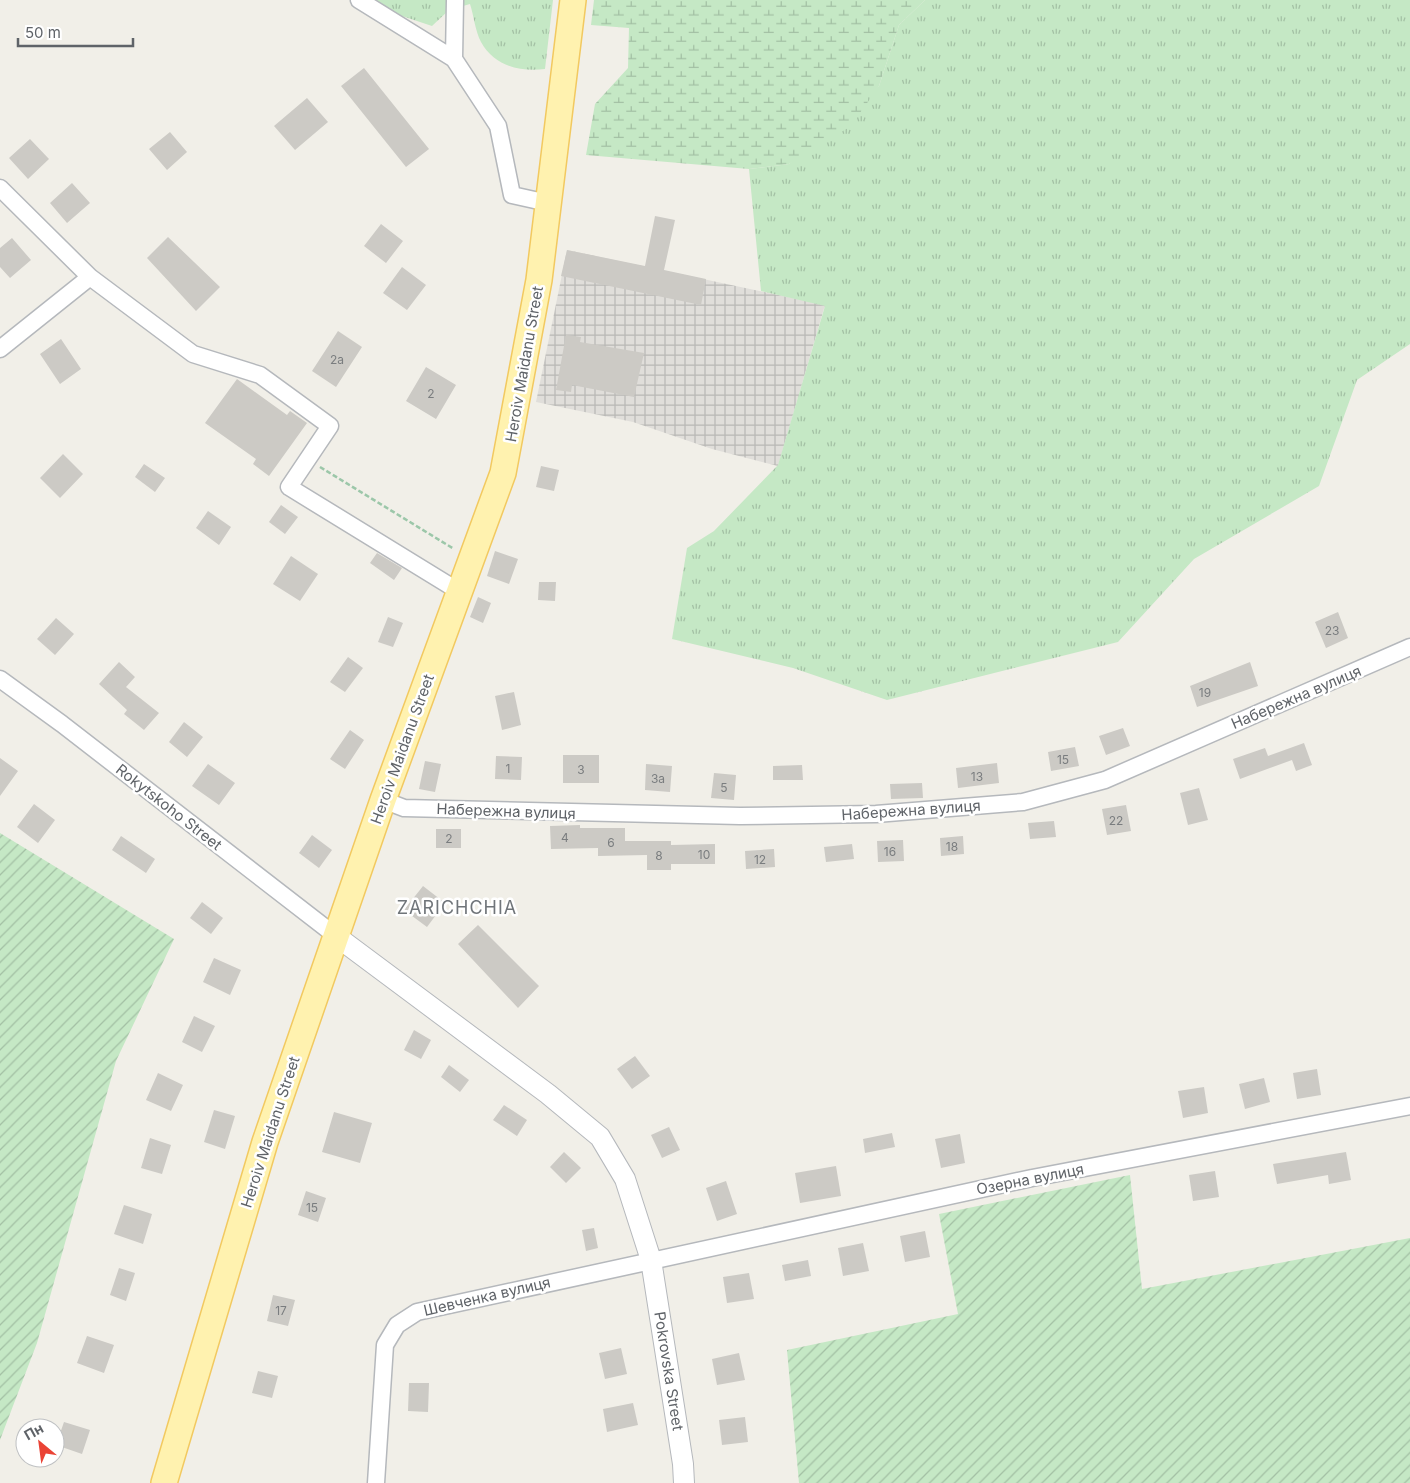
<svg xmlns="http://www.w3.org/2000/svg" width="1410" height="1483" viewBox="0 0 1410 1483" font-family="Inter,sans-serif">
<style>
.industrial{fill:url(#industrial-grid)}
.grass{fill:url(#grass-tufts)}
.wetland{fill:url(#wetland-marsh)}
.garden{fill:url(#garden-furrows)}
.building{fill:#cccac5}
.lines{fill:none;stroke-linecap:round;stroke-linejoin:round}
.minor-casing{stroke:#b5b8bc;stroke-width:19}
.tertiary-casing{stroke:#b5b8bc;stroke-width:22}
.primary-casing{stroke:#f2c960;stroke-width:28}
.path{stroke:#9cc7a9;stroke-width:2.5;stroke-dasharray:5 2.5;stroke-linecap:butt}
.minor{stroke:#fff;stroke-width:16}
.tertiary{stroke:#fff;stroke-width:20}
.primary{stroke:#fff2af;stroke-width:25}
.labels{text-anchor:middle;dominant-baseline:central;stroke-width:5;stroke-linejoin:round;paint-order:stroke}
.number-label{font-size:12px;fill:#7a7d7f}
.street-label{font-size:15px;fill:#5f6368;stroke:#fff}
.quarter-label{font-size:18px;letter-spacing:1px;fill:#70757a;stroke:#fff}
</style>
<defs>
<pattern id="industrial-grid" width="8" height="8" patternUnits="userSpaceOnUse" patternTransform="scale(1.25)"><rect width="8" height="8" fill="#e0deda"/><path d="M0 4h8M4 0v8" fill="none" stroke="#b9b8b5"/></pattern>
<pattern id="grass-tufts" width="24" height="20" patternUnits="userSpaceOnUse" patternTransform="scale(1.25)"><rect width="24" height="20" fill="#c5e8c5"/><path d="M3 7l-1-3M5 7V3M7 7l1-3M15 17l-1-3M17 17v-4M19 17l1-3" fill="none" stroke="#a3c0a4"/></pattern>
<pattern id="wetland-marsh" width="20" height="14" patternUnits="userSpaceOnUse" patternTransform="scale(1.25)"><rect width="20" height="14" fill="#c5e8c5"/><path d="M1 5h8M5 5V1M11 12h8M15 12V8" fill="none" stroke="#a3c0a4"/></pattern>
<pattern id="garden-furrows" width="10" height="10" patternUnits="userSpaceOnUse" patternTransform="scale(1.25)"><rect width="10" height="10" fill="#c5e8c5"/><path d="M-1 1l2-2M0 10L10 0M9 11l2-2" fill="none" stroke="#a3c0a4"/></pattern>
</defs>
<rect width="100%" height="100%" fill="#f1efe8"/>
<!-- industrial -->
<path class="industrial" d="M 567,250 L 825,305 L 778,466 L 712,449 L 633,422 L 536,402 Z"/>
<!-- grass -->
<path class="grass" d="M 374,0 L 553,0 L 545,69 C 520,72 494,66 481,42 C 475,31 474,16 470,4 L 449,10 L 432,26 L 399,15 Z
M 925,0 L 1410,0 L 1410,344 L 1357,380 L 1319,486 L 1194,559 L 1118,642 L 887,700 L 793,668 L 672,639 L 687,548 L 714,531 L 778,465 L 825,306 L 761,291 L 749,169 L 789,164 L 879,86 L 899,25 Z"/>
<!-- wetland -->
<path class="wetland" d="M 594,0 L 925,0 L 899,25 L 879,86 L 851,126 L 789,164 L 749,169 L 586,155 L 595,104 L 628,68 L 629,28 L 591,25 Z"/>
<!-- garden -->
<path class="garden" d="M 0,833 L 174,939 L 116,1061 L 37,1343 L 0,1440 Z
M 1130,1175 L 1142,1289 L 1410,1238 L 1410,1483 L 799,1483 L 787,1350 L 958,1314 L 939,1214 Z"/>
<!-- building -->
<path class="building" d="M 364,68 L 429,149 L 406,167 L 341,86 Z
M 307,98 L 328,122 L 295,150 L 274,126 Z
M 170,132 L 187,152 L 167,170 L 149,149 Z
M 30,139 L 49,159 L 28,179 L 9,158 Z
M 72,183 L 90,203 L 67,223 L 50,203 Z
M 655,216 L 675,220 L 664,270 L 706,279 L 701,305 L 561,276 L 567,250 L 645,266 Z
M 381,224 L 403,241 L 386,263 L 364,246 Z
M 168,237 L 220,287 L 196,311 L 147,258 Z
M 12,238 L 31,260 L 10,278 L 0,267 L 0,248 Z
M 402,267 L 426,285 L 407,310 L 383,293 Z
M 338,331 L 362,347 L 336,387 L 312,371 Z
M 566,335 L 581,337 L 580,342 L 644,353 L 634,397 L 572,385 L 571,392 L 556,390 Z
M 61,339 L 81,369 L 60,384 L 40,354 Z
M 426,367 L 456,385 L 436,419 L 406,401 Z
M 237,379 L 287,415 L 290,411 L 307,423 L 269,476 L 253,464 L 256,459 L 205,423 Z
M 63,454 L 83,474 L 60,498 L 40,478 Z
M 144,464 L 165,478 L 155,492 L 135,477 Z
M 541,466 L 559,470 L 554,491 L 536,487 Z
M 281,505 L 298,517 L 285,534 L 269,522 Z
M 208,511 L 231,527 L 219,545 L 196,528 Z
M 495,551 L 518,559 L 509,584 L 487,576 Z
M 377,553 L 402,568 L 394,580 L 370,563 Z
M 291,556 L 318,574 L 300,601 L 273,584 Z
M 539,582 L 556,582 L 555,601 L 538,600 Z
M 478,597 L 491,603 L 483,623 L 470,617 Z
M 1338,612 L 1348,638 L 1326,648 L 1315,622 Z
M 388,617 L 403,623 L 393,647 L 378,642 Z
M 56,618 L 74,634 L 55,655 L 37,639 Z
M 348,657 L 363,668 L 345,692 L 330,682 Z
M 119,662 L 135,677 L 126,687 L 159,713 L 144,730 L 124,714 L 127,710 L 99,684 Z
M 1250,662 L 1258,686 L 1197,707 L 1190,686 Z
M 514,692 L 521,725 L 502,730 L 495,696 Z
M 184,722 L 203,737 L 187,757 L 169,742 Z
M 1123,728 L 1130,746 L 1106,755 L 1099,736 Z
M 350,730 L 364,740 L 345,769 L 330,759 Z
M 1304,743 L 1312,765 L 1296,771 L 1292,760 L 1240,779 L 1233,759 L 1265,748 L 1268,756 Z
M 1075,747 L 1079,766 L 1051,771 L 1048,752 Z
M 563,755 L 599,755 L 599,783 L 563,783 Z
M 496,756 L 522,757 L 521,780 L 495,779 Z
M 0,758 L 18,771 L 0,796 Z
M 425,761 L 441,764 L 435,792 L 419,789 Z
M 997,763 L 999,783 L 958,788 L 956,768 Z
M 208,764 L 235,783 L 219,805 L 192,786 Z
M 646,764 L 672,766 L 670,792 L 645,790 Z
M 802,765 L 803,780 L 773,780 L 773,766 Z
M 714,773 L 736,775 L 734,800 L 711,798 Z
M 922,783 L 923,798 L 891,799 L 890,784 Z
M 1199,788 L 1208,820 L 1188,825 L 1180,793 Z
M 34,804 L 55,820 L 38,843 L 17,827 Z
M 1126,805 L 1131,831 L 1107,835 L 1102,809 Z
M 1054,821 L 1056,837 L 1030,839 L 1028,823 Z
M 580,825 L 580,828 L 625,828 L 625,841 L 671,841 L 671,845 L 715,844 L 715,864 L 671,864 L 671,870 L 647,870 L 647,855 L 598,856 L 598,848 L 551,849 L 550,826 Z
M 436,829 L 461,829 L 461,848 L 436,848 Z
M 312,835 L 332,850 L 319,868 L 299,853 Z
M 121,836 L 155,859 L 146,873 L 112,850 Z
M 963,836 L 964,854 L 941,856 L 940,838 Z
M 903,840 L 904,861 L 878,862 L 877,841 Z
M 852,844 L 854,859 L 826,862 L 824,847 Z
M 774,849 L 775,867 L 746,869 L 745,851 Z
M 423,886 L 445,903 L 427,927 L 404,910 Z
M 202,902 L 223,918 L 211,934 L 190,918 Z
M 478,925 L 539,986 L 518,1008 L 458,944 Z
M 214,958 L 241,970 L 230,995 L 203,982 Z
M 194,1016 L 215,1026 L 202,1052 L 182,1042 Z
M 414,1030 L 431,1040 L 421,1059 L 404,1050 Z
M 635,1056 L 650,1076 L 632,1089 L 617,1069 Z
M 449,1065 L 469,1080 L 460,1092 L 441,1077 Z
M 1317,1069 L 1321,1095 L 1297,1099 L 1293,1073 Z
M 158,1073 L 183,1085 L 171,1111 L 146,1100 Z
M 1264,1078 L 1270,1102 L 1245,1109 L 1239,1084 Z
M 1204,1087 L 1208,1113 L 1183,1118 L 1178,1091 Z
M 504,1105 L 527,1120 L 517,1136 L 493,1120 Z
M 214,1110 L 235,1116 L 225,1149 L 204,1142 Z
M 334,1112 L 372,1123 L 360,1163 L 322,1152 Z
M 669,1127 L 680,1150 L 662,1158 L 651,1135 Z
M 892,1133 L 895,1147 L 865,1153 L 863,1139 Z
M 960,1134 L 965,1163 L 941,1168 L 935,1139 Z
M 150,1138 L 171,1145 L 162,1174 L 141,1168 Z
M 564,1152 L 581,1168 L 566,1183 L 550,1167 Z
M 1346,1152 L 1351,1180 L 1329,1184 L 1328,1175 L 1277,1184 L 1273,1164 Z
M 836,1166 L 841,1196 L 800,1203 L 795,1173 Z
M 1215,1171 L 1219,1197 L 1193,1201 L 1189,1175 Z
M 726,1181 L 737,1214 L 717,1221 L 706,1188 Z
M 306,1191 L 326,1198 L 318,1222 L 298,1215 Z
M 124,1205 L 152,1214 L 143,1244 L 114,1234 Z
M 594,1228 L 598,1248 L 586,1251 L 582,1230 Z
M 925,1231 L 930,1257 L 905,1262 L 900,1236 Z
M 863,1243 L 869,1271 L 843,1276 L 838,1248 Z
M 808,1260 L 811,1276 L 785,1281 L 782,1265 Z
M 119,1268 L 135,1273 L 126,1301 L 110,1295 Z
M 749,1273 L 754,1299 L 727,1303 L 723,1277 Z
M 273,1295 L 295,1300 L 288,1326 L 267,1321 Z
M 87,1336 L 114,1345 L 104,1373 L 77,1363 Z
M 621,1348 L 627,1374 L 605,1379 L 599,1353 Z
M 739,1353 L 745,1380 L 717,1385 L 712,1359 Z
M 258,1371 L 278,1376 L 272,1398 L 252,1393 Z
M 409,1383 L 429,1383 L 428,1412 L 408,1411 Z
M 633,1403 L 638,1425 L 607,1432 L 603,1409 Z
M 745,1417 L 748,1442 L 722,1445 L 719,1420 Z
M 64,1422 L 90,1430 L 82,1454 L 56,1445 Z"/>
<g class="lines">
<!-- minor casing -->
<g class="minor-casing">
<path id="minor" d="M 359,0 L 454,59 L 498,126 L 512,195 L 548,203
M 454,59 L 455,0
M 0,188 L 90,277 L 193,354 L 260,375 L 330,426 L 289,487 L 460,592
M 0,349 L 90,277
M 0,679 L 62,724 L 336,936
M 383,800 L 404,808 L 740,816 L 876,814 L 1023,802 L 1105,780 L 1410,647
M 376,1483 L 385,1345 L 397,1325 L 417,1312 L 1032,1178 L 1410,1106"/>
</g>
<!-- tertiary casing -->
<g class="tertiary-casing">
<path id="tertiary" d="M 336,936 L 548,1094 L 600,1137 L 625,1179 L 651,1260 L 683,1464 L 684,1483"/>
</g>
<!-- primary casing -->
<g class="primary-casing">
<path id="primary" d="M 164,1483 L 265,1142 L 383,800 L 503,473 L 539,280 L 573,0"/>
</g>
<!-- path -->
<path class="path" d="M 320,467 L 454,549"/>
<!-- minor -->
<use href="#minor" class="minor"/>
<!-- tertiary -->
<use href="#tertiary" class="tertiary"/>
<!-- primary -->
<use href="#primary" class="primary"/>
</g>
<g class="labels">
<!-- number labels -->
<g class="number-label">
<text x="337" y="359">2а</text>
<text x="431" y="393">2</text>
<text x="1332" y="630">23</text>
<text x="1205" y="692">19</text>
<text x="1063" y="759">15</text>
<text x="508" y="768">1</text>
<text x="581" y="769">3</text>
<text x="977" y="776">13</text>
<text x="658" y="778">3а</text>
<text x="724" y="787">5</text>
<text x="1116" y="820">22</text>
<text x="565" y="837">4</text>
<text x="449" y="838">2</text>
<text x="611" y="842">6</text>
<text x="952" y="846">18</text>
<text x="890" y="851">16</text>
<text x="704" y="854">10</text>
<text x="659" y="855">8</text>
<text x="760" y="859">12</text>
<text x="312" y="1207">15</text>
<text x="281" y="1310">17</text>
</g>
<!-- street labels -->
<g class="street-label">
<text transform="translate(524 364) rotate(-80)">Heroiv Maidanu Street</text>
<text transform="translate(1296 697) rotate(-23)">Набережна вулиця</text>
<text transform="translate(402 749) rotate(-70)">Heroiv Maidanu Street</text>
<text transform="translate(169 807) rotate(38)">Rokytskoho Street</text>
<text transform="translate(911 810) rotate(-4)">Набережна вулиця</text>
<text transform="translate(506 811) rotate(2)">Набережна вулиця</text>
<text transform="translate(270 1132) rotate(-72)">Heroiv Maidanu Street</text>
<text transform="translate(1030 1179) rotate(-11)">Озерна вулиця</text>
<text transform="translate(487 1296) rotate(-13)">Шевченка вулиця</text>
<text transform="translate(669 1371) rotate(81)">Pokrovska Street</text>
</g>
<!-- quarter labels -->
<g class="quarter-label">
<text x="457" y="907">ZARICHCHIA</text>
</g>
</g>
<!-- north arrow -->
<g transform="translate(40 1443) rotate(331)"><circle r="24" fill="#ffffff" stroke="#bfc1c3"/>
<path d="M0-4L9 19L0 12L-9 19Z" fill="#ea4335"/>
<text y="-8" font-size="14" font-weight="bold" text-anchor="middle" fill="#5f6368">Пн</text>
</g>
<!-- scale -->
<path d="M18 38v8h115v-8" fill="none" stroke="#5f6368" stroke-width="2.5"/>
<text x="25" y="38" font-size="15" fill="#5f6368" stroke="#ffffff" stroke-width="4" paint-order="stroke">50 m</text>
</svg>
